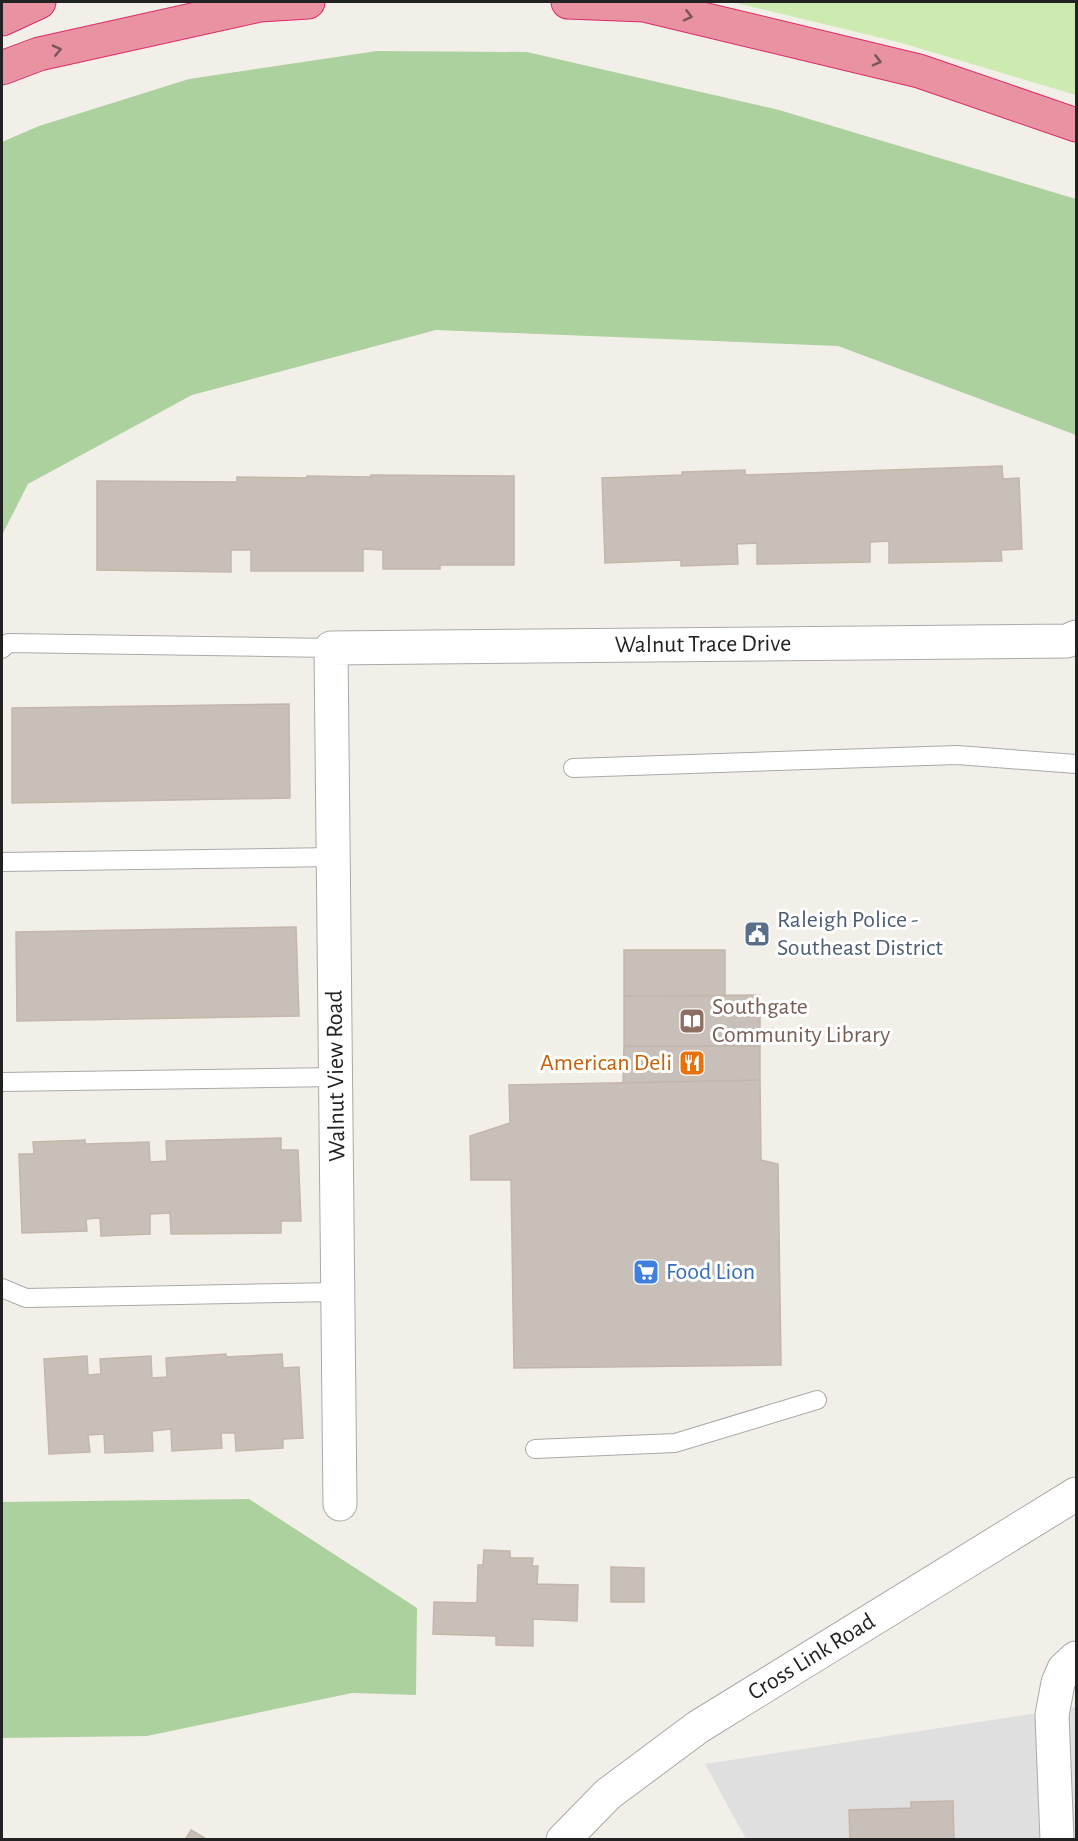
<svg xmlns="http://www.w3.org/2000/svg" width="1078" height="1841" viewBox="0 0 1078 1841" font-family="'Alegreya Sans',sans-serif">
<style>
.residential{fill:#e0dfdf}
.grass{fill:#cdebb0}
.forest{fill:#add19e}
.building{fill:#c7bfb8;stroke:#c4b6ab;stroke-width:1.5}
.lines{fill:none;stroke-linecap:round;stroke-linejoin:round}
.service-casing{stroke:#a9a9a9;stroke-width:20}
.minor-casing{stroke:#a9a9a9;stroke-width:35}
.tertiary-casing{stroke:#a9a9a9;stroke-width:35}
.motorway-casing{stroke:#dc2a67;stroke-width:35}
.service{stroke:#fff;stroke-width:18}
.minor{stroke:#fff;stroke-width:33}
.tertiary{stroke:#fff;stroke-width:33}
.motorway{stroke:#e892a2;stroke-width:33}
.oneway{stroke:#7b545c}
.labels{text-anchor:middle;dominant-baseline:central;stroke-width:6;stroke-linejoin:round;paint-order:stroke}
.street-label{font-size:24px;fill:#222;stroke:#fff}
.service-label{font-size:24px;fill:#4e5e75;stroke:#fff;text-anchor:start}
.education-label{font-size:24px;fill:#785e54;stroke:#fff;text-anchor:start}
.food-label{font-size:24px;fill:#c56008;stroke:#fff;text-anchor:end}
.shop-label{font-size:24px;fill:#366cbe;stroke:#fff;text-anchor:start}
</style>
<rect width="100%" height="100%" fill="#f2efe9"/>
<!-- residential -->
<path class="residential" d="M 1076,1707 L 1076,1839 L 746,1839 L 705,1764 Z"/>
<!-- grass -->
<path class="grass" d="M 732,2 L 1076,2 L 1076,95 L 898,42 Z"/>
<!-- forest -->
<path class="forest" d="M 377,51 L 527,52 L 779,110 L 1076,199 L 1076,435 L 838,346 L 436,330 L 192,395 L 28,484 L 2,535 L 2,142 L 39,126 L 189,79 Z
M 249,1499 L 417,1608 L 416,1695 L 352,1693 L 147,1736 L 2,1738 L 2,1502 Z"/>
<!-- building -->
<path class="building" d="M 1002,466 L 1003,479 L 1019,478 L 1022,549 L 1001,550 L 1002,561 L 889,563 L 889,541 L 870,542 L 870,562 L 757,564 L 757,543 L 737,544 L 738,564 L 681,566 L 681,560 L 605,563 L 602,478 L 682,475 L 682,472 L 745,470 L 745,475 Z
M 371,475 L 514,476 L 514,565 L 440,565 L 440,569 L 383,569 L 383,550 L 363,549 L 363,571 L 251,571 L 251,550 L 231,550 L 231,572 L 97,570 L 97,481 L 237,482 L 237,477 L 307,478 L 307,476 L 371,477 Z
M 289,704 L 290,798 L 12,803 L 12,708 Z
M 296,927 L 299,1016 L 17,1021 L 16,932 Z
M 624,950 L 725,950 L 725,996 L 624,996 Z
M 760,995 L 760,1046 L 624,1046 L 624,996 Z
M 624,1046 L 760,1046 L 760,1080 L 623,1083 Z
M 760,1080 L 761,1160 L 778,1164 L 781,1365 L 514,1368 L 511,1180 L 471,1180 L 470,1136 L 510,1123 L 509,1085 Z
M 281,1138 L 281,1150 L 298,1150 L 301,1221 L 281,1221 L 281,1233 L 171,1234 L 170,1213 L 150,1214 L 150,1234 L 101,1236 L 100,1218 L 86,1219 L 87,1231 L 22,1233 L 19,1154 L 34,1154 L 33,1142 L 85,1140 L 85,1144 L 149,1142 L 150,1162 L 167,1161 L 166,1141 Z
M 226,1354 L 226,1357 L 282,1354 L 283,1368 L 299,1367 L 303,1438 L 283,1439 L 283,1448 L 236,1451 L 235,1433 L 221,1433 L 222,1448 L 172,1451 L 171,1429 L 152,1431 L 153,1451 L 105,1453 L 104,1434 L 88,1435 L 90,1452 L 49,1454 L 44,1359 L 87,1356 L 88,1375 L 101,1374 L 100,1359 L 151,1356 L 152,1378 L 167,1377 L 166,1358 Z
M 484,1550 L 510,1551 L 510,1558 L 533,1558 L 532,1566 L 538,1566 L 537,1584 L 578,1585 L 577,1621 L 533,1619 L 533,1646 L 496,1645 L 496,1636 L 433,1634 L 434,1602 L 477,1603 L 478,1565 L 483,1565 Z
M 611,1567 L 644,1568 L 644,1602 L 611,1602 Z
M 953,1801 L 954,1840 L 850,1840 L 849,1810 L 911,1808 L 911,1802 Z
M 191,1830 L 208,1840 L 185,1840 Z"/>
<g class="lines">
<!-- service casing -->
<g class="service-casing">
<path id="service" d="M 2,649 L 8,643 L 331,648
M 573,768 L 957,755 L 1076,764
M 2,862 L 333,857
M 2,1082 L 336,1077
M 2,1288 L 26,1298 L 338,1292
M 535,1449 L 675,1443 L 817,1400"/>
</g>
<!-- minor casing -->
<g class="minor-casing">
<g id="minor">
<path id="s1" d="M 340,1504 L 331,648 L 1067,641 L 1076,637"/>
<path d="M 1057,1840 L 1052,1715 L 1058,1683 L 1064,1669 L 1076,1658"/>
</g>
</g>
<!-- tertiary casing -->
<g class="tertiary-casing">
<g id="tertiary">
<path id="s2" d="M 563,1840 L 608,1794 L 698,1727 L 1076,1494"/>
</g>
</g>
<!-- motorway casing -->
<g class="motorway-casing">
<path id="motorway" d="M 568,2 L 644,5 L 919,71 L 1076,125
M 2,19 L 39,2
M 2,68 L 39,54 L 260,5 L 308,2"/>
</g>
<!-- service -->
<use href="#service" class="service"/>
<!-- minor -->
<use href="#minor" class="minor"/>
<!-- tertiary -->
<use href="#tertiary" class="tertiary"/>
<!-- motorway -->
<use href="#motorway" class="motorway"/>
</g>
<!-- one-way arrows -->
<defs><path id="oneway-chevron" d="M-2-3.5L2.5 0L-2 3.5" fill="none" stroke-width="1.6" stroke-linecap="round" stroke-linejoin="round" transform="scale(1.5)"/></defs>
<g class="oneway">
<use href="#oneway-chevron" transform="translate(688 16) rotate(14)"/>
<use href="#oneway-chevron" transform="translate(57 50) rotate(-13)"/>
<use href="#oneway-chevron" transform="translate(877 61) rotate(14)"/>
</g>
<!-- icons -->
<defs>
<g id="civic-square" transform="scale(1.35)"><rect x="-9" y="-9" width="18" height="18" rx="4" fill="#5c6f8a" stroke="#fff"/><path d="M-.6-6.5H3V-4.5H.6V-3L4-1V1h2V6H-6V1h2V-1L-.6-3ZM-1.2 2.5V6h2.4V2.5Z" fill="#fff"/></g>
<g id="library-square" transform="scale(1.35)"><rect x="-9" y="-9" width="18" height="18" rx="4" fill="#8d6e63" stroke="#fff"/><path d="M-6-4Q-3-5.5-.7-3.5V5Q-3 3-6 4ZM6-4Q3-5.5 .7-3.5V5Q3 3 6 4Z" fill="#fff"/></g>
<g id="restaurant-square" transform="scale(1.35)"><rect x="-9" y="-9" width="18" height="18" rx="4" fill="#e8710a" stroke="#fff"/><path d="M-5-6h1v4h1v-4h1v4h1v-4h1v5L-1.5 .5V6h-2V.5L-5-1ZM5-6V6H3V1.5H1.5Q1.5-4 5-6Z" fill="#fff"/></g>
<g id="supermarket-square" transform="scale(1.35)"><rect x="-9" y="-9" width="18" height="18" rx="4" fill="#3f7fe0" stroke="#fff"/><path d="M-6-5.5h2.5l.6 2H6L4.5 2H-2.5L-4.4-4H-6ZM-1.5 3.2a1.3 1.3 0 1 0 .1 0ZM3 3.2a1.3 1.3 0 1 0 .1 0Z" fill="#fff"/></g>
</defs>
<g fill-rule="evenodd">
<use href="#civic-square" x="757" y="934"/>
<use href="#library-square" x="692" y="1021"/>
<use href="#restaurant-square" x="692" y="1063"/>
<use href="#supermarket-square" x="646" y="1272"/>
</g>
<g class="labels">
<!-- street labels -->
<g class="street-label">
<text stroke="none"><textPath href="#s1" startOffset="1228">Walnut Trace Drive</textPath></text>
<text transform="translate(336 1076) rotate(-91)">Walnut View Road</text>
<text stroke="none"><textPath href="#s2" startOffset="310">Cross Link Road</textPath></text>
</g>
<!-- service labels -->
<g class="service-label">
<text x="777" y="920">Raleigh Police -<tspan x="777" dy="28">Southeast District</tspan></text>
</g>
<!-- education labels -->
<g class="education-label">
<text x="712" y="1007">Southgate<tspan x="712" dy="28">Community Library</tspan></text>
</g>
<!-- food labels -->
<g class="food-label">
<text x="672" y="1063">American Deli</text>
</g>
<!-- shop labels -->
<g class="shop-label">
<text x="666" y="1272">Food Lion</text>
</g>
</g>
<!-- border -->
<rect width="1078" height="1841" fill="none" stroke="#222222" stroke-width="6"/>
</svg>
